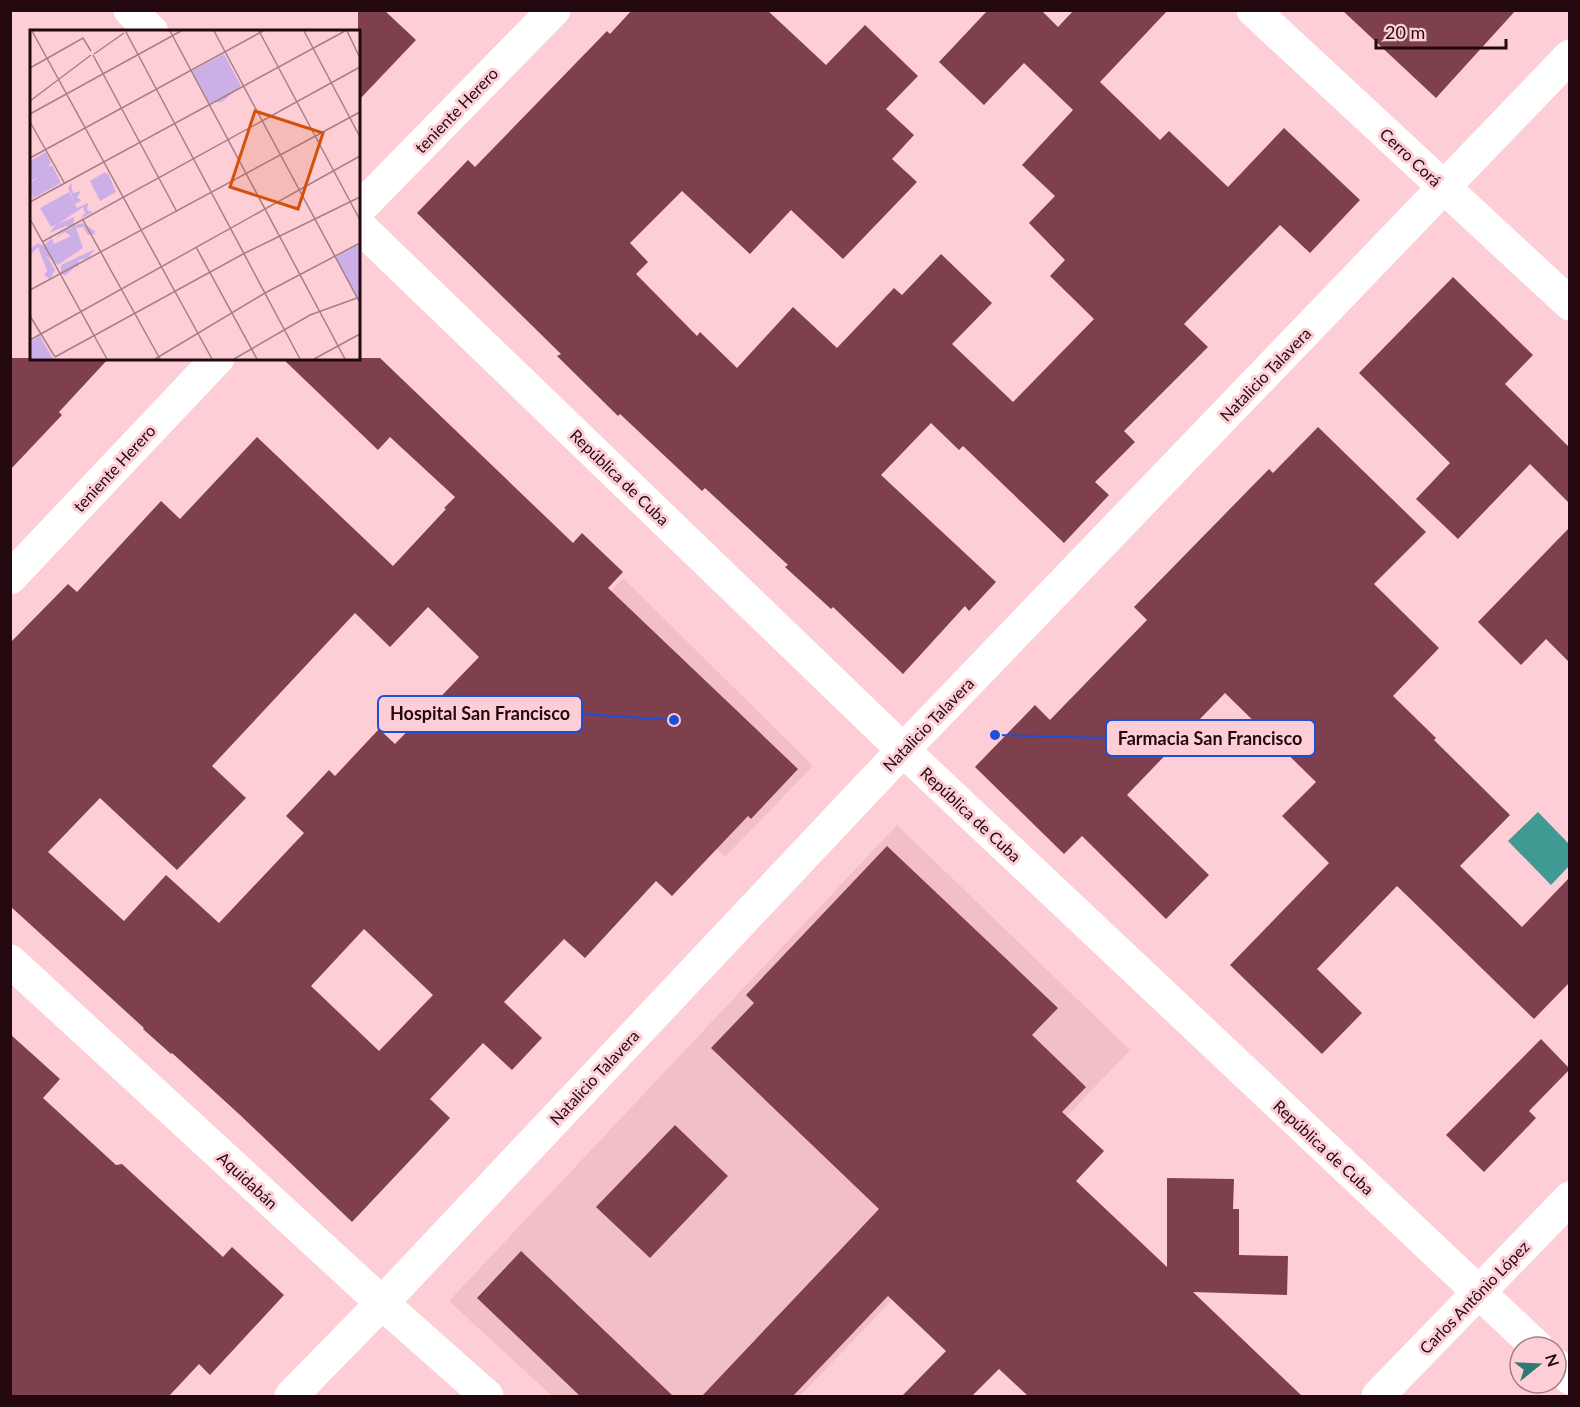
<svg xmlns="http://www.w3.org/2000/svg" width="1580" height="1407" viewBox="0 0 1580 1407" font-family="Lato,sans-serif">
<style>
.built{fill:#f2bfc7}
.water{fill:#3f9a93}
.building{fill:#7e404c;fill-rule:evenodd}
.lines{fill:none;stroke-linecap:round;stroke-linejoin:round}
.street{stroke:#fff;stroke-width:33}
.labels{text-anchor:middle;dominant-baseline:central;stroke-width:6;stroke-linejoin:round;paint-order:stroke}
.street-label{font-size:16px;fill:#23090f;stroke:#fdced5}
.inset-road{fill:none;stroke:#a67f86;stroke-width:1.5}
.view{fill:#d4510c;fill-opacity:0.15;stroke:#d4510c;stroke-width:3}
.inset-edge{fill:none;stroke:#23090f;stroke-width:3}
.leader{fill:none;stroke:#1d4ed8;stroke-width:2}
.callout-dot{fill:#1d4ed8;stroke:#fdced5;stroke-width:2}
.callout{fill:#fdced5;stroke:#1d4ed8;stroke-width:2}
.callout-label{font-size:18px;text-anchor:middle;font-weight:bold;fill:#23090f}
</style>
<rect width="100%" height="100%" fill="#fdced5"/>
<!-- built -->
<path class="built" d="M 623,578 L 813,766 L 725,857 L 534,675 Z
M 897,825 L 1130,1050 L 800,1396 L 552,1396 L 449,1301 Z"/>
<!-- water -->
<path class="water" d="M 1538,812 L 1569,844 L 1569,866 L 1551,885 L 1508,841 Z"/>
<!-- building -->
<path class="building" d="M 358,10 L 384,10 L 416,40 L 358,101 Z
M 632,10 L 767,10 L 826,65 L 865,25 L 918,76 L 886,109 L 914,135 L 892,159 L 917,182 L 843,259 L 791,210 L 750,254 L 682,191 L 630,243 L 648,262 L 636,274 L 697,336 L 700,332 L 737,368 L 793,307 L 837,348 L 894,288 L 902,295 L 941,254 L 992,303 L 952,344 L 1013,402 L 1094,319 L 1050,276 L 1065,260 L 1029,223 L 1055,196 L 1022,165 L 1073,110 L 1024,63 L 984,105 L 939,62 L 988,10 L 1041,10 L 1058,27 L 1074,10 L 1168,10 L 1100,82 L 1160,140 L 1169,131 L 1228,187 L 1284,128 L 1360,200 L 1310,253 L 1280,225 L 1184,324 L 1208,347 L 1124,431 L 1135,442 L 1095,482 L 1109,495 L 1064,543 L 963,446 L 959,450 L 931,423 L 881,475 L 996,582 L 969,611 L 965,606 L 903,674 L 833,607 L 831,609 L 785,567 L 788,565 L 705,488 L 702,491 L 620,414 L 618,416 L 557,356 L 561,354 L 417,213 L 468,160 L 475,167 L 607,31 L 610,34 Z
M 1342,10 L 1516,10 L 1436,98 Z
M 1453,277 L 1533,355 L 1505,384 L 1569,447 L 1569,503 L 1530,464 L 1458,539 L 1416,499 L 1450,463 L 1359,373 Z
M 10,358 L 109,358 L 59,412 L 62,415 L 10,470 Z
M 282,358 L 380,358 L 573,543 L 582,533 L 623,572 L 608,588 L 798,769 L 751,819 L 748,816 L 672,896 L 656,881 L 585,958 L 564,939 L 504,1002 L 542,1038 L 512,1070 L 483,1043 L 430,1099 L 450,1118 L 352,1222 L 239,1114 L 172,1053 L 171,1054 L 143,1029 L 144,1028 L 10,906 L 10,643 L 68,584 L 77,592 L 161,501 L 180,519 L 257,437 L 393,566 L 446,509 L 444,508 L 455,497 L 390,437 L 378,450 ZM 428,607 L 479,657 L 395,744 L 379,729 L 335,776 L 329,770 L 286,816 L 304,833 L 219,923 L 166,875 L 124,921 L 48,852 L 100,798 L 177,870 L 246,798 L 212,766 L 355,613 L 390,647 ZM 364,929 L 433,995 L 379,1051 L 311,986 Z
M 1318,427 L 1426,532 L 1374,584 L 1439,648 L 1393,696 L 1436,738 L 1434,740 L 1510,815 L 1460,866 L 1522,927 L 1569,878 L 1569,983 L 1534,1019 L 1397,886 L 1317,969 L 1362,1013 L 1322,1054 L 1230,965 L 1329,863 L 1282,816 L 1316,782 L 1225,693 L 1127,795 L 1209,875 L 1166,919 L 1082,836 L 1064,854 L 975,767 L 1035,705 L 1050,720 L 1147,620 L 1134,607 L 1269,469 L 1273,473 Z
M 1569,528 L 1569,662 L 1546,639 L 1521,665 L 1478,622 Z
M 887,846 L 1058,1008 L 1032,1035 L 1086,1087 L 1062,1112 L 1104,1151 L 1076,1181 L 1167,1267 L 1167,1178 L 1234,1179 L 1233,1209 L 1239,1209 L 1239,1255 L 1288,1256 L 1287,1295 L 1193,1292 L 1302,1396 L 1028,1396 L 999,1369 L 972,1396 L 902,1396 L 946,1351 L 888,1296 L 793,1396 L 702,1396 L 879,1209 L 711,1048 L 754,1003 L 746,995 Z
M 10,1034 L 60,1079 L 43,1098 L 116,1165 L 122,1164 L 223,1257 L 232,1247 L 284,1295 L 210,1375 L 199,1364 L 169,1396 L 10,1396 Z
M 1541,1039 L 1569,1068 L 1569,1070 L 1529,1111 L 1536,1118 L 1484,1172 L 1446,1135 Z
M 675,1125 L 728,1176 L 650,1258 L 596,1207 Z
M 521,1251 L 673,1396 L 580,1396 L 477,1298 Z"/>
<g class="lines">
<!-- street -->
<path class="street" d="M 130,10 L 152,32
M 1253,10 L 1570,304
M 358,210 L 554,10
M 358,225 L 903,750 L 1537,1347
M 10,578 L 218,358
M 10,961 L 382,1303 L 487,1396
M 1556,1365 L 1570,1378
M 291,1396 L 382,1303 L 903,750 L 1570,56
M 1378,1396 L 1570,1198"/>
</g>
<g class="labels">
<!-- street labels -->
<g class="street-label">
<text transform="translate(456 110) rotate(-46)">teniente Herero</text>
<text transform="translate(1411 157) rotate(43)">Cerro Corá</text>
<text transform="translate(1265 374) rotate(-46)">Natalicio Talavera</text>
<text transform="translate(114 468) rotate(-47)">teniente Herero</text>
<text transform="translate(620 477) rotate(44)">República de Cuba</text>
<text transform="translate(928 724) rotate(-46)">Natalicio Talavera</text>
<text transform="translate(971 814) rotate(43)">República de Cuba</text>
<text transform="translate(594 1077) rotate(-47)">Natalicio Talavera</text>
<text transform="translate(1324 1147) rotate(43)">República de Cuba</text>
<text transform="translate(248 1180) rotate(43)">Aquidabán</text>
<text transform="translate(1474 1297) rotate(-46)">Carlos Antônio López</text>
</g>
</g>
<!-- overview -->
<g transform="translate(30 30)">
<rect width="330" height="330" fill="#fdced5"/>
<path d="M 194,24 L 211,56 L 192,72 L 179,73 L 162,41 ZM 16,122 L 21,132 L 18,137 L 22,135 L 31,153 L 0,170 L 4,165 L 0,167 L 0,153 L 9,147 L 0,151 L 0,131 ZM 77,141 L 86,162 L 70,171 L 60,151 L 75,142 L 77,145 ZM 41,153 L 43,163 L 51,161 L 47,168 L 52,170 L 45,174 L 47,178 L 58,173 L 57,180 L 63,182 L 50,189 L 55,183 L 53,177 L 28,194 L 44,187 L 43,196 L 52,193 L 65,201 L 65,204 L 58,205 L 53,197 L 46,198 L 53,218 L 28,235 L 17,226 L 25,240 L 20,249 L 14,245 L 17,241 L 8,217 L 1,224 L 0,219 L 8,213 L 13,216 L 22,208 L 24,214 L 41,206 L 35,202 L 25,208 L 36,199 L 42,198 L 36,196 L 19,203 L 26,195 L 21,197 L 10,178 L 39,162 L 45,172 L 38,158 ZM 330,214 L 330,272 L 305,227 ZM 65,219 L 58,228 L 49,230 L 48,238 L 46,236 L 35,246 L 31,243 L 31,235 ZM 10,306 L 23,329 L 0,329 L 0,312 Z" fill="#cdafe8"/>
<path class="inset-road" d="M 2,1 L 182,329M 140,1 L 315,329M 184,1 L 330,273M 229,1 L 330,190M 274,1 L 330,107M 317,1 L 330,28M 96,2 L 270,329M 64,24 L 94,3M 63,25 L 147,182M 0,38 L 53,8 L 61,21M 0,71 L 61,25M 0,84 L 151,1M 0,92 L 35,154M 0,128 L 233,1M 0,172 L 315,1M 0,189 L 77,329M 53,190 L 130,329M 12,212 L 330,37M 166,217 L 227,329M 0,260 L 330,82M 0,286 L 25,327M 0,310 L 330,126M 25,327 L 213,224 L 330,167M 125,329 L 235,263 L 330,213M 204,329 L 280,285 L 327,268M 284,329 L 330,304"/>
<path class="view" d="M 225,81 L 293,103 L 268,179 L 200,157 Z"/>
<rect width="330" height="330" class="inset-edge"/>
</g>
<!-- callouts -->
<path class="leader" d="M674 720L582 714M995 735L1106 738"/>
<g class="callout-dot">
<circle cx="674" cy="720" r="6"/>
<circle cx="995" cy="735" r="6"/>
</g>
<g class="callout">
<rect x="378" y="696" width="204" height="36" rx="6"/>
<rect x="1106" y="720" width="209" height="36" rx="6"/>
</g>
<g class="callout-label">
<text x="480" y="720">Hospital San Francisco</text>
<text x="1210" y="745">Farmacia San Francisco</text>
</g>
<!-- border -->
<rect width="1580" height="1407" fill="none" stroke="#23090f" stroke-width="24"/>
<!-- north arrow -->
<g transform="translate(1538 1365) rotate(72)"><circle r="28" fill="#fdced5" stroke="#a67f86" stroke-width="1.5"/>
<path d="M0-4.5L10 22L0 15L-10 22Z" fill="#317973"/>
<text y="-9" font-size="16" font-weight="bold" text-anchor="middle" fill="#23090f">N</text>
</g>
<!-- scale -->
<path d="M1376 39v9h130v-9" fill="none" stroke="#23090f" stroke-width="3"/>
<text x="1385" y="39" font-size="18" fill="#23090f" stroke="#fdced5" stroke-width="4.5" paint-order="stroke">20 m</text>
</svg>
